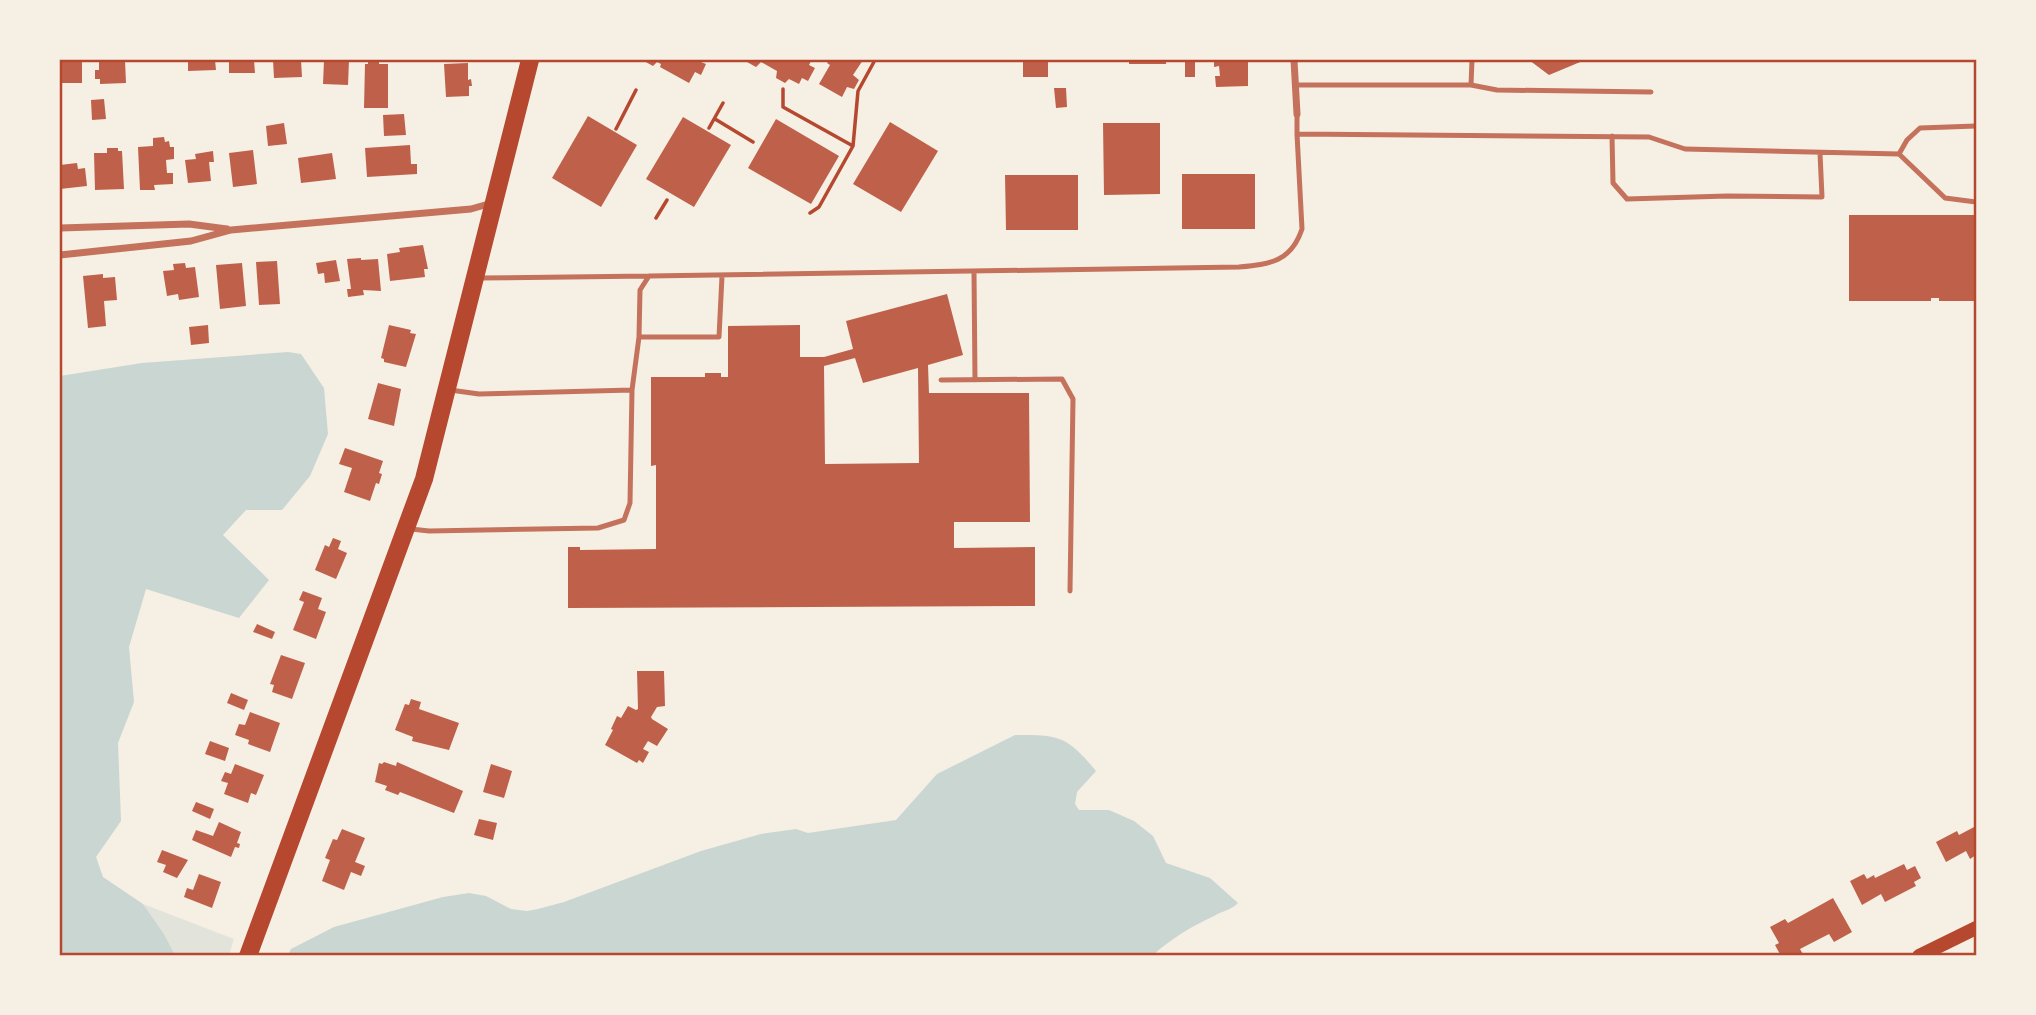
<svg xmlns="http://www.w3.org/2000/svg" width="2036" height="1015" viewBox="0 0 2036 1015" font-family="Commissioner,sans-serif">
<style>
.green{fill:#e2e4dc}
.water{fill:#c9d6d2}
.building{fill:#bf614a;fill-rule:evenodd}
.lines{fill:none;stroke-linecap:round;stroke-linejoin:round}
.path{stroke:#b5482f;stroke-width:3.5}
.service{stroke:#c5725c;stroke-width:5}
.minor{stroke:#c5725c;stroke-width:7}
.secondary{stroke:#b5482f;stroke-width:14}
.primary{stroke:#b5482f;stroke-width:18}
.neatline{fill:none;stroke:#b5482f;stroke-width:2.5}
</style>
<rect width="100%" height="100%" fill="#f6efe4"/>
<!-- green -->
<path class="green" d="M 143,904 L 234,939 L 229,955 L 175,955 L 164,934 Z"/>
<!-- water -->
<path class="water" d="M 288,352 L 301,354 L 324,388 L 328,434 L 310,476 L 282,510 L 246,510 L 223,535 L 269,580 L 239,618 L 146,589 L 129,647 L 134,702 L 118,743 L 121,821 L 96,857 L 103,877 L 143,904 L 164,934 L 175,955 L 60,955 L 60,376 L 142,363 Z
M 1015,735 C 1060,735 1067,736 1096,771 L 1077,792 L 1075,804 L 1079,810 L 1109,810 L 1134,821 L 1153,836 L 1166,863 L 1210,878 L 1238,903 C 1232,910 1222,911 1214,916 C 1192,926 1169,940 1152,956 L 288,955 L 291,949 L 334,927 L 443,897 L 469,893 L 486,896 L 511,909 L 527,911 L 538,909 L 564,902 L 701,851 L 761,834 L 796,829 L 808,833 L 896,820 L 937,774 Z"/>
<!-- building -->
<path class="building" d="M 60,60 L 82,60 L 82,83 L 60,83 Z
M 99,60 L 125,60 L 126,83 L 100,84 L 100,79 L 95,79 L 95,70 L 99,70 Z
M 188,60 L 215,60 L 216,70 L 188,71 Z
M 229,60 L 254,60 L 255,73 L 229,73 Z
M 273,60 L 301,60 L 302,77 L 274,78 Z
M 324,60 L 349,60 L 348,85 L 323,84 Z
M 642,60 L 702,60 L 701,62 L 706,64 L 701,75 L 695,72 L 689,83 L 660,67 L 661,64 L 657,62 L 653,66 Z
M 747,60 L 809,60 L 811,61 L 809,65 L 815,68 L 808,81 L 802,78 L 799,84 L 789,79 L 785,83 L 776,78 L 777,71 L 761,62 L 756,67 L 747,62 Z
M 829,60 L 863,60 L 853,75 L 859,80 L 854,89 L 847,87 L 842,97 L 819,84 L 830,65 L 827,63 Z
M 1023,60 L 1048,60 L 1048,77 L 1023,77 Z
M 1129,60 L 1166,60 L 1166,64 L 1129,64 Z
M 1214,60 L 1248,60 L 1248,86 L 1216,87 L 1215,76 L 1220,76 L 1219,66 L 1214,67 Z
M 1529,60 L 1585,60 L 1549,75 Z
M 368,61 L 379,61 L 379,64 L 388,64 L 388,108 L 364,108 L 365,64 L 368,64 Z
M 1185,61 L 1195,61 L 1195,77 L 1185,77 Z
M 468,63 L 468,80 L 471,79 L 472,86 L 469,86 L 469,96 L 446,97 L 444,64 Z
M 1054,88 L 1066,88 L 1067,107 L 1056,108 Z
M 104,99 L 106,119 L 92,120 L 91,100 Z
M 404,114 L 406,135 L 384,136 L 383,115 Z
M 588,116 L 637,145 L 601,207 L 552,178 Z
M 683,117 L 731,145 L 694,207 L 646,179 Z
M 776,119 L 839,156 L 811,204 L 748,168 Z
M 890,122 L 938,151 L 901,212 L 853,184 Z
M 284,123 L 287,144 L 268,146 L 266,126 Z
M 1103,123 L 1160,123 L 1160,194 L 1104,195 Z
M 164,137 L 165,142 L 169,141 L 170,147 L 174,147 L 174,159 L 166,160 L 167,173 L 173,173 L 173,184 L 154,185 L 155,190 L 140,190 L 138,147 L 153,146 L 153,138 Z
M 410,145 L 411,164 L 417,164 L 417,174 L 367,177 L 365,148 Z
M 107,148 L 118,148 L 118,151 L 122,151 L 124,189 L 95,190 L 94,153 L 107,153 Z
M 253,150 L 257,184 L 233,187 L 229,153 Z
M 213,151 L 214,162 L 209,162 L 211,181 L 188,183 L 185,160 L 196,159 L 195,154 Z
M 332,153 L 336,179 L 301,183 L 298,158 Z
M 77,163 L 78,169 L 85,168 L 87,186 L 60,189 L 60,165 Z
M 1182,174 L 1255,174 L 1255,229 L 1182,229 Z
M 1005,175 L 1078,175 L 1078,230 L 1006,230 Z
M 1849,215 L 1976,215 L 1976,301 L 1939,301 L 1939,298 L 1931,298 L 1931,301 L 1849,301 Z
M 423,245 L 428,269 L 424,269 L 425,277 L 390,281 L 387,254 L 400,252 L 399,248 Z
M 361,258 L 361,260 L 378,259 L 381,291 L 363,290 L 364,295 L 348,297 L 347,289 L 351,289 L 347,259 Z
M 336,260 L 340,281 L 325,283 L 324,273 L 318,274 L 316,263 Z
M 277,261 L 280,304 L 259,305 L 256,262 Z
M 185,263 L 186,268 L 195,267 L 199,297 L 179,300 L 178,294 L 167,296 L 163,271 L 174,270 L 173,264 Z
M 242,263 L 246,306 L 220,309 L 216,265 Z
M 103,274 L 103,278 L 115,277 L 117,300 L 104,301 L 106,326 L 88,328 L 83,276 Z
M 947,294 L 963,355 L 928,365 L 929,393 L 1029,393 L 1030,522 L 954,522 L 954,548 L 1035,547 L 1035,606 L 568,608 L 568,547 L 580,547 L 580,550 L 656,549 L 656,465 L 651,466 L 651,377 L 705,377 L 705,373 L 721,373 L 721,377 L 728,377 L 728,326 L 800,325 L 800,357 L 824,357 L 853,349 L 846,321 ZM 855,358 L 863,383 L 918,368 L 919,463 L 825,464 L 824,366 Z
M 208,325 L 209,343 L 191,345 L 189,327 Z
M 389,325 L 411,330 L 410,333 L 416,334 L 406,367 L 384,362 L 384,359 L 381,358 Z
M 378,383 L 401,389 L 394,426 L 368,419 Z
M 345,448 L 383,461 L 379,473 L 382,474 L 379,484 L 376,483 L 370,501 L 344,492 L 352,468 L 339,464 Z
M 333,538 L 341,541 L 338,549 L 347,553 L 336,579 L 315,570 L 325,545 L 329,547 Z
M 303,591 L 322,598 L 318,609 L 326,612 L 316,639 L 293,630 L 304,602 L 299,600 Z
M 257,624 L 275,632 L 272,639 L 253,632 Z
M 281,655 L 305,663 L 292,699 L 272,692 L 274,685 L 270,684 Z
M 637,671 L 664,671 L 665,706 L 657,707 L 651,717 L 652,719 L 668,729 L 657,746 L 648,741 L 643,749 L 649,752 L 643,763 L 639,760 L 637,763 L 605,745 L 613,730 L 611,729 L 617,716 L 621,718 L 628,706 L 636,710 L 638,709 Z
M 231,693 L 248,700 L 244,710 L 227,703 Z
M 411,699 L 421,702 L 419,709 L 459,723 L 449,750 L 412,741 L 413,737 L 395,730 L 405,704 L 409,705 Z
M 250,712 L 280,723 L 270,752 L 248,744 L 249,740 L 235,735 L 239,724 L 245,725 Z
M 210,741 L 229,748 L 225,761 L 205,754 Z
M 384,762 L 396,766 L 397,762 L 463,791 L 454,813 L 400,792 L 398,795 L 385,790 L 387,786 L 375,782 L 379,763 L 382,764 Z
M 235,764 L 264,775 L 256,795 L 251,793 L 248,803 L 224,794 L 228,783 L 221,781 L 225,772 L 231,774 Z
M 491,764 L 512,771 L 504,798 L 483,792 Z
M 196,802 L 214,809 L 210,819 L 192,811 Z
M 479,819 L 497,823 L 493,840 L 474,835 Z
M 219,822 L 241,832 L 237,843 L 240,844 L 239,848 L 235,847 L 231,857 L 192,840 L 196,830 L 213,836 Z
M 1976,826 L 1976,855 L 1970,859 L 1966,851 L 1946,862 L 1936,842 L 1957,831 L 1959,835 Z
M 342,829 L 365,838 L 355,862 L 365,866 L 361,876 L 351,872 L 344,890 L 322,881 L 330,860 L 325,858 L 333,839 L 337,840 Z
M 162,850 L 188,860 L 177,878 L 163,872 L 166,865 L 157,862 Z
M 1904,864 L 1907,870 L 1915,866 L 1921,878 L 1914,882 L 1916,886 L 1885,902 L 1881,894 L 1862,905 L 1850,881 L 1864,874 L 1867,879 L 1874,875 L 1875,878 Z
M 199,874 L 221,882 L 212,908 L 184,897 L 187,888 L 193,890 Z
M 1833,898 L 1852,932 L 1834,942 L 1829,934 L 1800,949 L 1804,956 L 1781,956 L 1775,945 L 1779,943 L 1770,927 L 1785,919 L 1788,923 Z"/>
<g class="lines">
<!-- path -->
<path class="path" d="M 783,89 L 783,107 L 853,146
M 715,119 L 753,142
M 709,128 L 723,103
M 616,129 L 636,90
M 810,213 L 819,207 L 853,146 L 858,91 L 875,60
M 656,218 L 667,200"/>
<!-- service -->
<path class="service" d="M 1295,85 L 1471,85 L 1472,60
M 1471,85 L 1497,90 L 1651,92
M 1297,114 L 1297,134
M 1612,136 L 1613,183 L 1627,199 L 1727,196 L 1822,197 L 1820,153
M 1899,154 L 1907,140 L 1920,128 L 1976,126
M 974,272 L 975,380
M 478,278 L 649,276
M 639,337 L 719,337 L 722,276
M 941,380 L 1062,379 L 1073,399 L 1070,591
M 450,390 L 479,394 L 632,390
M 411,529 L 429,531 L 598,528 L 624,520 L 630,503 L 632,390 L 639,337 L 640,290 L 649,276 L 1239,267 C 1270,264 1291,262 1302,229 L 1297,134 L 1649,137 L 1685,149 L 1899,154 L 1945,198 L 1976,202"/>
<!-- minor -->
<path class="minor" d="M 1294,60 L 1297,114
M 60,228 L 189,224 L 227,229
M 60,255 L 191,241 L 231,230 L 471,209 L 492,203"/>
<!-- secondary -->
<path class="secondary" d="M 1919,956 L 1976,928"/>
<!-- primary -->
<path class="primary" d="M 248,956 L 424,479 L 530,60"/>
</g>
<!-- border -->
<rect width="2036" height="1015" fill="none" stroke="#f6efe4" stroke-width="122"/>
<rect x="61" y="61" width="1914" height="893" class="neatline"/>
</svg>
